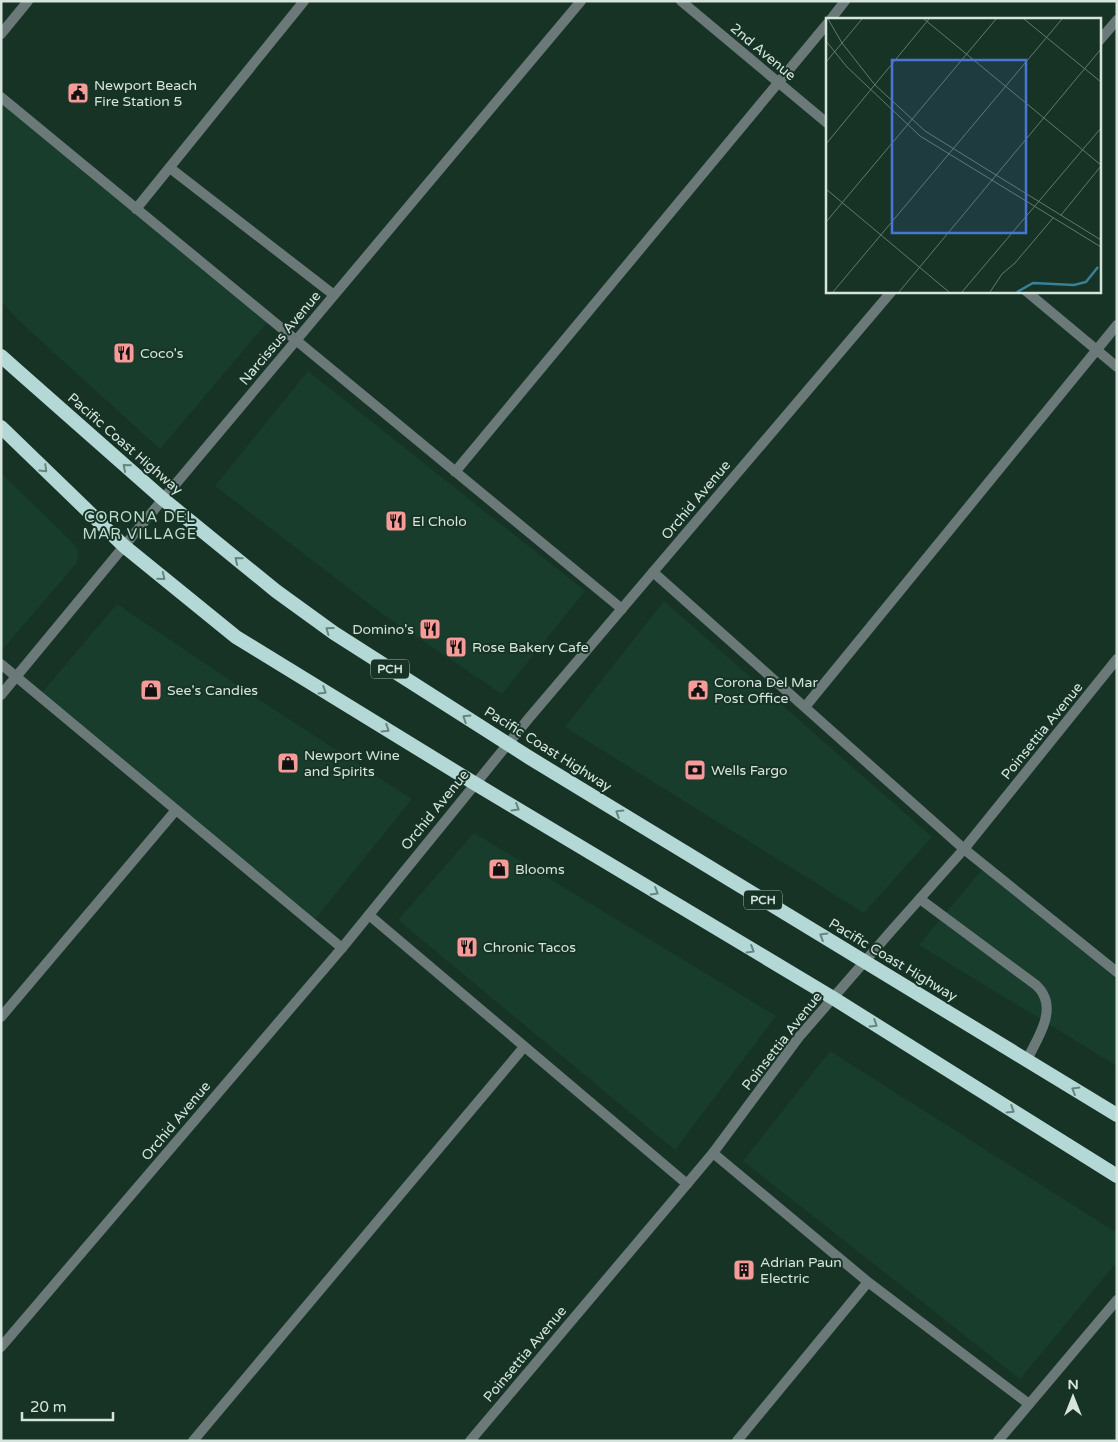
<svg xmlns="http://www.w3.org/2000/svg" width="1118" height="1442" viewBox="0 0 1118 1442" font-family="'Varela Round',sans-serif">
<style>
.built{fill:#183d2d}
.lines{fill:none;stroke-linecap:round;stroke-linejoin:round}
.service{stroke:#6b7a79;stroke-width:10}
.minor{stroke:#6b7a79;stroke-width:10}
.tertiary{stroke:#6b7a79;stroke-width:10}
.trunk{stroke:#b4d8d6;stroke-width:14}
.oneway{stroke:#66867e}
.labels{text-anchor:middle;dominant-baseline:central;stroke-width:4;stroke-linejoin:round;paint-order:stroke}
.shield{fill:#173326;stroke:#9cb0a6;stroke-width:1}
.shield-label{font-size:12px;font-weight:bold;fill:#d5e5dd}
.street-label{font-size:14px;fill:#d5e5dd;stroke:#173326}
.poi-label{font-size:14px;fill:#d5e5dd;stroke:#173326;text-anchor:start}
.neighbourhood-label{font-size:15px;letter-spacing:1px;fill:#bedece;stroke:#173326}
.inset-river{fill:none;stroke:#398197;stroke-width:2.5}
.inset-road{fill:none;stroke:#637a6f;stroke-width:1}
.view{fill:#4b74d9;fill-opacity:0.15;stroke:#4b74d9;stroke-width:2.5}
.inset-edge{fill:none;stroke:#d5e5dd;stroke-width:2.5}
</style>
<rect width="100%" height="100%" fill="#173326"/>
<!-- built -->
<path class="built" d="M 1,97 L 270,319 L 160,449 L 18,320 L 1,301 Z
M 308,371 L 585,591 L 502,694 L 381,613 L 215,486 Z
M 1,473 L 74,544 L 78,550 L 78,557 L 76,564 L 1,651 Z
M 664,601 L 932,837 L 864,913 L 565,727 Z
M 117,604 L 261,701 L 412,799 L 312,923 L 39,696 Z
M 474,833 L 776,1016 L 675,1150 L 398,920 Z
M 985,866 L 1117,977 L 1117,1066 L 919,945 Z
M 830,1051 L 1117,1233 L 1117,1262 L 1020,1379 L 743,1161 Z"/>
<g class="lines">
<!-- service -->
<path class="service" d="M 831,19 L 845,1
M 1,97 L 622,609
M 170,168 L 334,295
M 136,209 L 304,1
M 455,472 L 827,24
M 653,572 L 964,849 L 1117,972
M 1,664 L 342,948
M 805,707 L 1117,325
M 920,899 L 1036,985 C 1039,988 1042,991 1043,994 C 1055,1015 1035,1042 1027,1060
M 369,915 L 687,1184
M 1,1017 L 176,810
M 713,1153 L 868,1282 L 1029,1404
M 193,1441 L 524,1047
M 737,1441 L 868,1282"/>
<!-- minor -->
<path class="minor" d="M 681,1 L 827,123
M 1,34 L 28,1
M 1099,41 L 1117,20
M 1026,291 L 1117,367
M 1,695 L 163,499 L 581,1
M 1,1347 L 342,948 L 529,718 L 892,291
M 470,1441 L 687,1184 L 713,1153 L 799,1037 L 892,930 L 964,849 L 1117,659"/>
<!-- tertiary -->
<path class="tertiary" d="M 998,1441 L 1117,1300"/>
<!-- trunk -->
<path class="trunk" d="M 1,356 L 19,372 L 163,499 L 276,591 L 334,633 L 530,758 L 1117,1115
M 1,427 L 124,546 L 236,637 L 474,783 L 833,998 L 1117,1176"/>
</g>
<!-- one-way arrows -->
<defs><path id="oneway-chevron" d="M-2-3.5L2.5 0L-2 3.5" fill="none" stroke-width="1.6" stroke-linecap="round" stroke-linejoin="round" transform="scale(1.25)"/></defs>
<g class="oneway">
<use href="#oneway-chevron" transform="translate(126 467) rotate(-139)"/>
<use href="#oneway-chevron" transform="translate(44 469) rotate(44)"/>
<use href="#oneway-chevron" transform="translate(238 560) rotate(-141)"/>
<use href="#oneway-chevron" transform="translate(162 577) rotate(39)"/>
<use href="#oneway-chevron" transform="translate(329 630) rotate(-144)"/>
<use href="#oneway-chevron" transform="translate(323 691) rotate(32)"/>
<use href="#oneway-chevron" transform="translate(466 718) rotate(-148)"/>
<use href="#oneway-chevron" transform="translate(386 729) rotate(32)"/>
<use href="#oneway-chevron" transform="translate(516 808) rotate(31)"/>
<use href="#oneway-chevron" transform="translate(619 813) rotate(-148)"/>
<use href="#oneway-chevron" transform="translate(655 892) rotate(31)"/>
<use href="#oneway-chevron" transform="translate(823 936) rotate(-149)"/>
<use href="#oneway-chevron" transform="translate(751 950) rotate(31)"/>
<use href="#oneway-chevron" transform="translate(874 1024) rotate(32)"/>
<use href="#oneway-chevron" transform="translate(1075 1090) rotate(-149)"/>
<use href="#oneway-chevron" transform="translate(1011 1110) rotate(32)"/>
</g>
<!-- icons -->
<defs>
<g id="civic-square" transform="scale(1.125)"><rect x="-9" y="-9" width="18" height="18" rx="4" fill="#f59b98" stroke="#173326"/><path d="M-.6-6.5H3V-4.5H.6V-3L4-1V1h2V6H-6V1h2V-1L-.6-3ZM-1.2 2.5V6h2.4V2.5Z" fill="#111"/></g>
<g id="restaurant-square" transform="scale(1.125)"><rect x="-9" y="-9" width="18" height="18" rx="4" fill="#f59b98" stroke="#173326"/><path d="M-5-6h1v4h1v-4h1v4h1v-4h1v5L-1.5 .5V6h-2V.5L-5-1ZM5-6V6H3V1.5H1.5Q1.5-4 5-6Z" fill="#111"/></g>
<g id="shop-square" transform="scale(1.125)"><rect x="-9" y="-9" width="18" height="18" rx="4" fill="#f59b98" stroke="#173326"/><path d="M-5-2.5h2.3a2.7 3.5 0 0 1 5.4 0H5L5.5 6h-11ZM-1.5-2.5h3a1.5 2.3 0 0 0-3 0Z" fill="#111"/></g>
<g id="bank-square" transform="scale(1.125)"><rect x="-9" y="-9" width="18" height="18" rx="4" fill="#f59b98" stroke="#173326"/><path d="M-6-4H6V4H-6ZM0-2.3a2.3 2.3 0 1 0 0 4.6a2.3 2.3 0 1 0 0-4.6Z" fill="#111"/></g>
<g id="building-square" transform="scale(1.125)"><rect x="-9" y="-9" width="18" height="18" rx="4" fill="#f59b98" stroke="#173326"/><path d="M-4-6H4V6H1V3H-1V6H-4ZM-2.5-4.3h1.7v1.8h-1.7ZM.8-4.3h1.7v1.8H.8ZM-2.5-1h1.7V.8h-1.7ZM.8-1h1.7V.8H.8Z" fill="#111"/></g>
</defs>
<g fill-rule="evenodd">
<use href="#civic-square" x="78" y="93"/>
<use href="#restaurant-square" x="124" y="353"/>
<use href="#restaurant-square" x="396" y="521"/>
<use href="#restaurant-square" x="430" y="629"/>
<use href="#restaurant-square" x="456" y="647"/>
<use href="#shop-square" x="151" y="690"/>
<use href="#civic-square" x="698" y="690"/>
<use href="#shop-square" x="288" y="763"/>
<use href="#bank-square" x="695" y="770"/>
<use href="#shop-square" x="499" y="869"/>
<use href="#restaurant-square" x="467" y="947"/>
<use href="#building-square" x="744" y="1270"/>
</g>
<g class="labels">
<!-- shield labels -->
<g class="shield">
<rect x="371" y="659.5" width="38" height="19" rx="4"/>
<rect x="744" y="890.5" width="38" height="19" rx="4"/>
</g>
<g class="shield-label">
<text x="390" y="669">PCH</text>
<text x="763" y="900">PCH</text>
</g>
<!-- street labels -->
<g class="street-label">
<text transform="translate(763 52) rotate(40)">2nd Avenue</text>
<text transform="translate(280 338) rotate(-50)">Narcissus Avenue</text>
<text transform="translate(125 444) rotate(41)">Pacific Coast Highway</text>
<text transform="translate(696 500) rotate(-50)">Orchid Avenue</text>
<text transform="translate(1042 731) rotate(-51)">Poinsettia Avenue</text>
<text transform="translate(548 749) rotate(32)">Pacific Coast Highway</text>
<text transform="translate(435 810) rotate(-51)">Orchid Avenue</text>
<text transform="translate(893 960) rotate(31)">Pacific Coast Highway</text>
<text transform="translate(782 1041) rotate(-52)">Poinsettia Avenue</text>
<text transform="translate(176 1121) rotate(-50)">Orchid Avenue</text>
<text transform="translate(525 1354) rotate(-50)">Poinsettia Avenue</text>
</g>
<!-- poi labels -->
<g class="poi-label">
<text x="94" y="85">Newport Beach<tspan x="94" dy="16">Fire Station 5</tspan></text>
<text x="140" y="353">Coco's</text>
<text x="412" y="521">El Cholo</text>
<text x="414" y="629" text-anchor="end">Domino's</text>
<text x="472" y="647">Rose Bakery Cafe</text>
<text x="714" y="682">Corona Del Mar<tspan x="714" dy="16">Post Office</tspan></text>
<text x="167" y="690">See's Candies</text>
<text x="304" y="755">Newport Wine<tspan x="304" dy="16">and Spirits</tspan></text>
<text x="711" y="770">Wells Fargo</text>
<text x="515" y="869">Blooms</text>
<text x="483" y="947">Chronic Tacos</text>
<text x="760" y="1262">Adrian Paun<tspan x="760" dy="16">Electric</tspan></text>
</g>
<!-- neighbourhood labels -->
<g class="neighbourhood-label">
<text x="140" y="517">CORONA DEL<tspan x="140" dy="17">MAR VILLAGE</tspan></text>
</g>
</g>
<!-- overview -->
<g transform="translate(826 18)">
<rect width="275" height="275" fill="#173326"/>
<path class="inset-river" d="M 191,274 L 207,265 L 248,267 L 260,264 L 272,249"/>
<path class="inset-road" d="M 2,1 L 16,25 L 49,67 L 99,113 L 275,222M 98,1 L 275,147M 198,1 L 275,64M 0,23 L 21,49 L 94,118 L 275,229M 16,25 L 36,1M 0,44 L 16,25M 0,126 L 103,1M 0,171 L 123,274M 235,197 L 275,148M 0,204 L 170,1M 7,274 L 236,1M 73,274 L 275,31M 136,274 L 275,110M 164,274 L 176,256 L 189,245 L 227,200"/>
<path class="view" d="M 66,42 L 200,42 L 200,215 L 66,215 Z"/>
<rect width="275" height="275" class="inset-edge"/>
</g>
<!-- border -->
<rect width="1118" height="1442" fill="none" stroke="#d5e5dd" stroke-width="5"/>
<!-- north arrow -->
<g transform="translate(1073 1397)" stroke="#173326" stroke-width="4" paint-order="stroke">
<path d="M0-4L9 19L0 12L-9 19Z" fill="#d5e5dd"/>
<text y="-8" font-size="14" font-weight="bold" text-anchor="middle" fill="#d5e5dd">N</text>
</g>
<!-- scale -->
<path d="M22 1412v8h91v-8" fill="none" stroke="#d5e5dd" stroke-width="2.5"/>
<text x="30" y="1412" font-size="15" fill="#d5e5dd" stroke="#173326" stroke-width="4" paint-order="stroke">20 m</text>
</svg>
